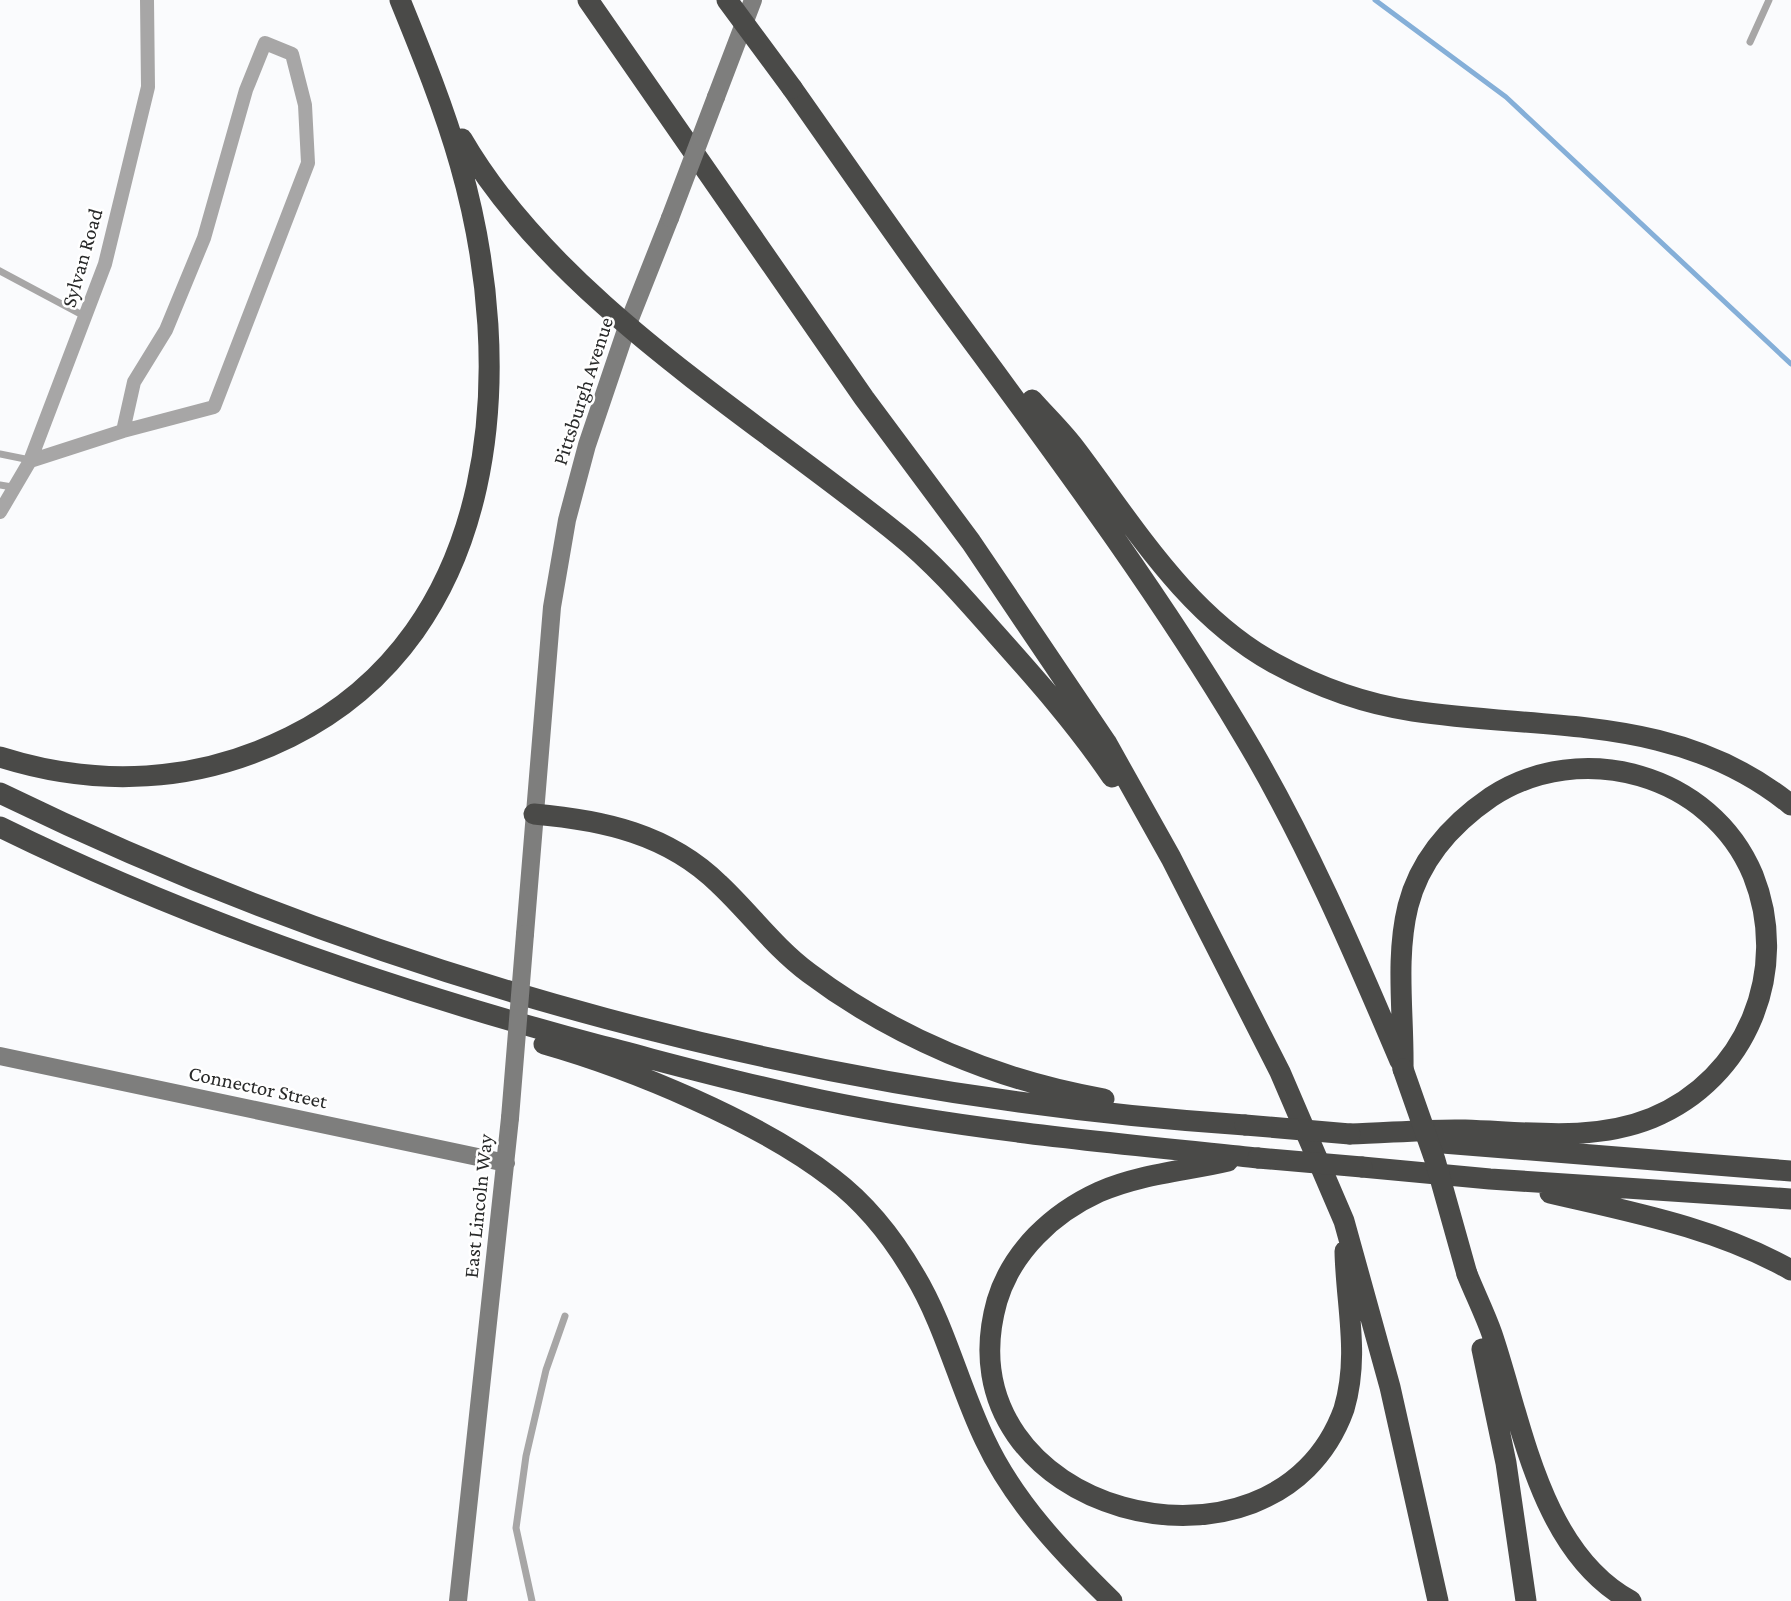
<svg xmlns="http://www.w3.org/2000/svg" width="1791" height="1601" viewBox="0 0 1791 1601" font-family="'Crimson Pro',serif">
<style>
.lines{fill:none;stroke-linecap:round;stroke-linejoin:round}
.stream{stroke:#85afd8;stroke-width:5}
.lane{stroke:#a7a6a6;stroke-width:7}
.street{stroke:#a7a6a6;stroke-width:14}
.secondary{stroke:#7e7e7d;stroke-width:18}
.highway{stroke:#4a4a48;stroke-width:21}
.secondary-bridge{stroke:#7e7e7d;stroke-width:18}
.highway-bridge{stroke:#4a4a48;stroke-width:21}
.labels{text-anchor:middle;dominant-baseline:central;stroke-width:5;stroke-linejoin:round;paint-order:stroke}
.street-label{font-size:21px;fill:#292a2a;stroke:#fff}
</style>
<rect width="100%" height="100%" fill="#fafbfd"/>
<g class="lines">
<!-- stream -->
<path class="stream" d="M 1375,0 L 1506,97 L 1791,364"/>
<!-- lane -->
<path class="lane" d="M 1750,42 L 1769,0
M 0,271 L 86,317
M 0,454 L 30,460
M 0,485 L 12,487
M 532,1601 L 516,1528 L 526,1456 L 546,1370 L 565,1316"/>
<!-- street -->
<path class="street" d="M 265,43 L 292,54 L 305,105 L 308,163 L 214,407 L 123,431 L 134,382 L 166,330 L 204,238 L 246,90 Z
M 30,461 L 123,431
M 0,512 L 30,461 L 105,264 L 148,87 L 147,0"/>
<!-- secondary -->
<path class="secondary" d="M 716,97 L 753,0
M 525,934 L 552,607 L 567,520 L 587,445 L 628,324 L 670,218
M 0,1056 L 506,1163
M 458,1601 L 510,1118"/>
<!-- highway -->
<path class="highway" d="M 588,0 L 864,398 L 971,542 L 1106,742 L 1171,858 L 1280,1072 L 1344,1221 L 1390,1387 L 1438,1601
M 792,88 C 842,159 891,230 942,300 C 1046,442 1152,582 1242,733 C 1304,836 1353,950 1400,1061
M 462,139 C 556,301 755,418 899,535 C 934,563 965,599 995,633 C 1036,679 1077,725 1112,777
M 1032,400 C 1047,417 1064,433 1077,451 C 1135,528 1187,615 1274,663 C 1316,686 1365,704 1413,711 C 1547,731 1678,713 1791,805
M 0,757 C 98,788 197,783 290,737 C 503,631 518,367 460,164 C 444,108 422,54 400,0
M 0,793 C 384,980 818,1097 1245,1125
M 534,814 C 603,820 668,834 719,884 C 750,913 774,947 809,973 C 894,1037 999,1081 1104,1099
M 0,827 C 191,921 393,990 598,1045 C 672,1064 746,1085 821,1100 C 965,1130 1112,1143 1258,1158
M 544,1044 C 632,1069 760,1122 832,1178 C 865,1203 893,1238 914,1274 C 945,1325 959,1386 985,1440 C 1014,1502 1063,1553 1112,1601
M 1350,1134 C 1388,1133 1427,1129 1465,1130 C 1528,1132 1593,1142 1652,1118 C 1747,1079 1791,970 1753,875 C 1711,774 1581,738 1491,797 C 1453,823 1420,859 1408,906 C 1395,959 1404,1015 1403,1069
M 1430,1142 L 1791,1171
M 1228,1161 C 1185,1171 1140,1174 1099,1192 C 1053,1213 1012,1251 997,1301 C 937,1514 1275,1601 1344,1409 C 1360,1355 1346,1305 1345,1251
M 1362,1167 L 1490,1179 L 1791,1199
M 1550,1193 C 1632,1212 1717,1228 1791,1270
M 1467,1274 C 1475,1294 1485,1314 1492,1334 C 1522,1422 1540,1552 1631,1601
M 1482,1349 L 1506,1463 L 1526,1601"/>
<!-- secondary-bridge -->
<path class="secondary-bridge" d="M 670,218 L 716,97
M 510,1118 L 525,934"/>
<!-- highway-bridge -->
<path class="highway-bridge" d="M 727,0 L 792,88
M 1403,1069 L 1435,1160 L 1467,1274
M 1245,1125 L 1350,1134
M 1258,1158 L 1362,1167"/>
</g>
<g class="labels">
<!-- street labels -->
<g class="street-label">
<text transform="translate(82 258) rotate(-74)">Sylvan Road</text>
<text transform="translate(583 391) rotate(-72)">Pittsburgh Avenue</text>
<text transform="translate(258 1087) rotate(12)">Connector Street</text>
<text transform="translate(478 1206) rotate(-84)">East Lincoln Way</text>
</g>
</g>
</svg>
